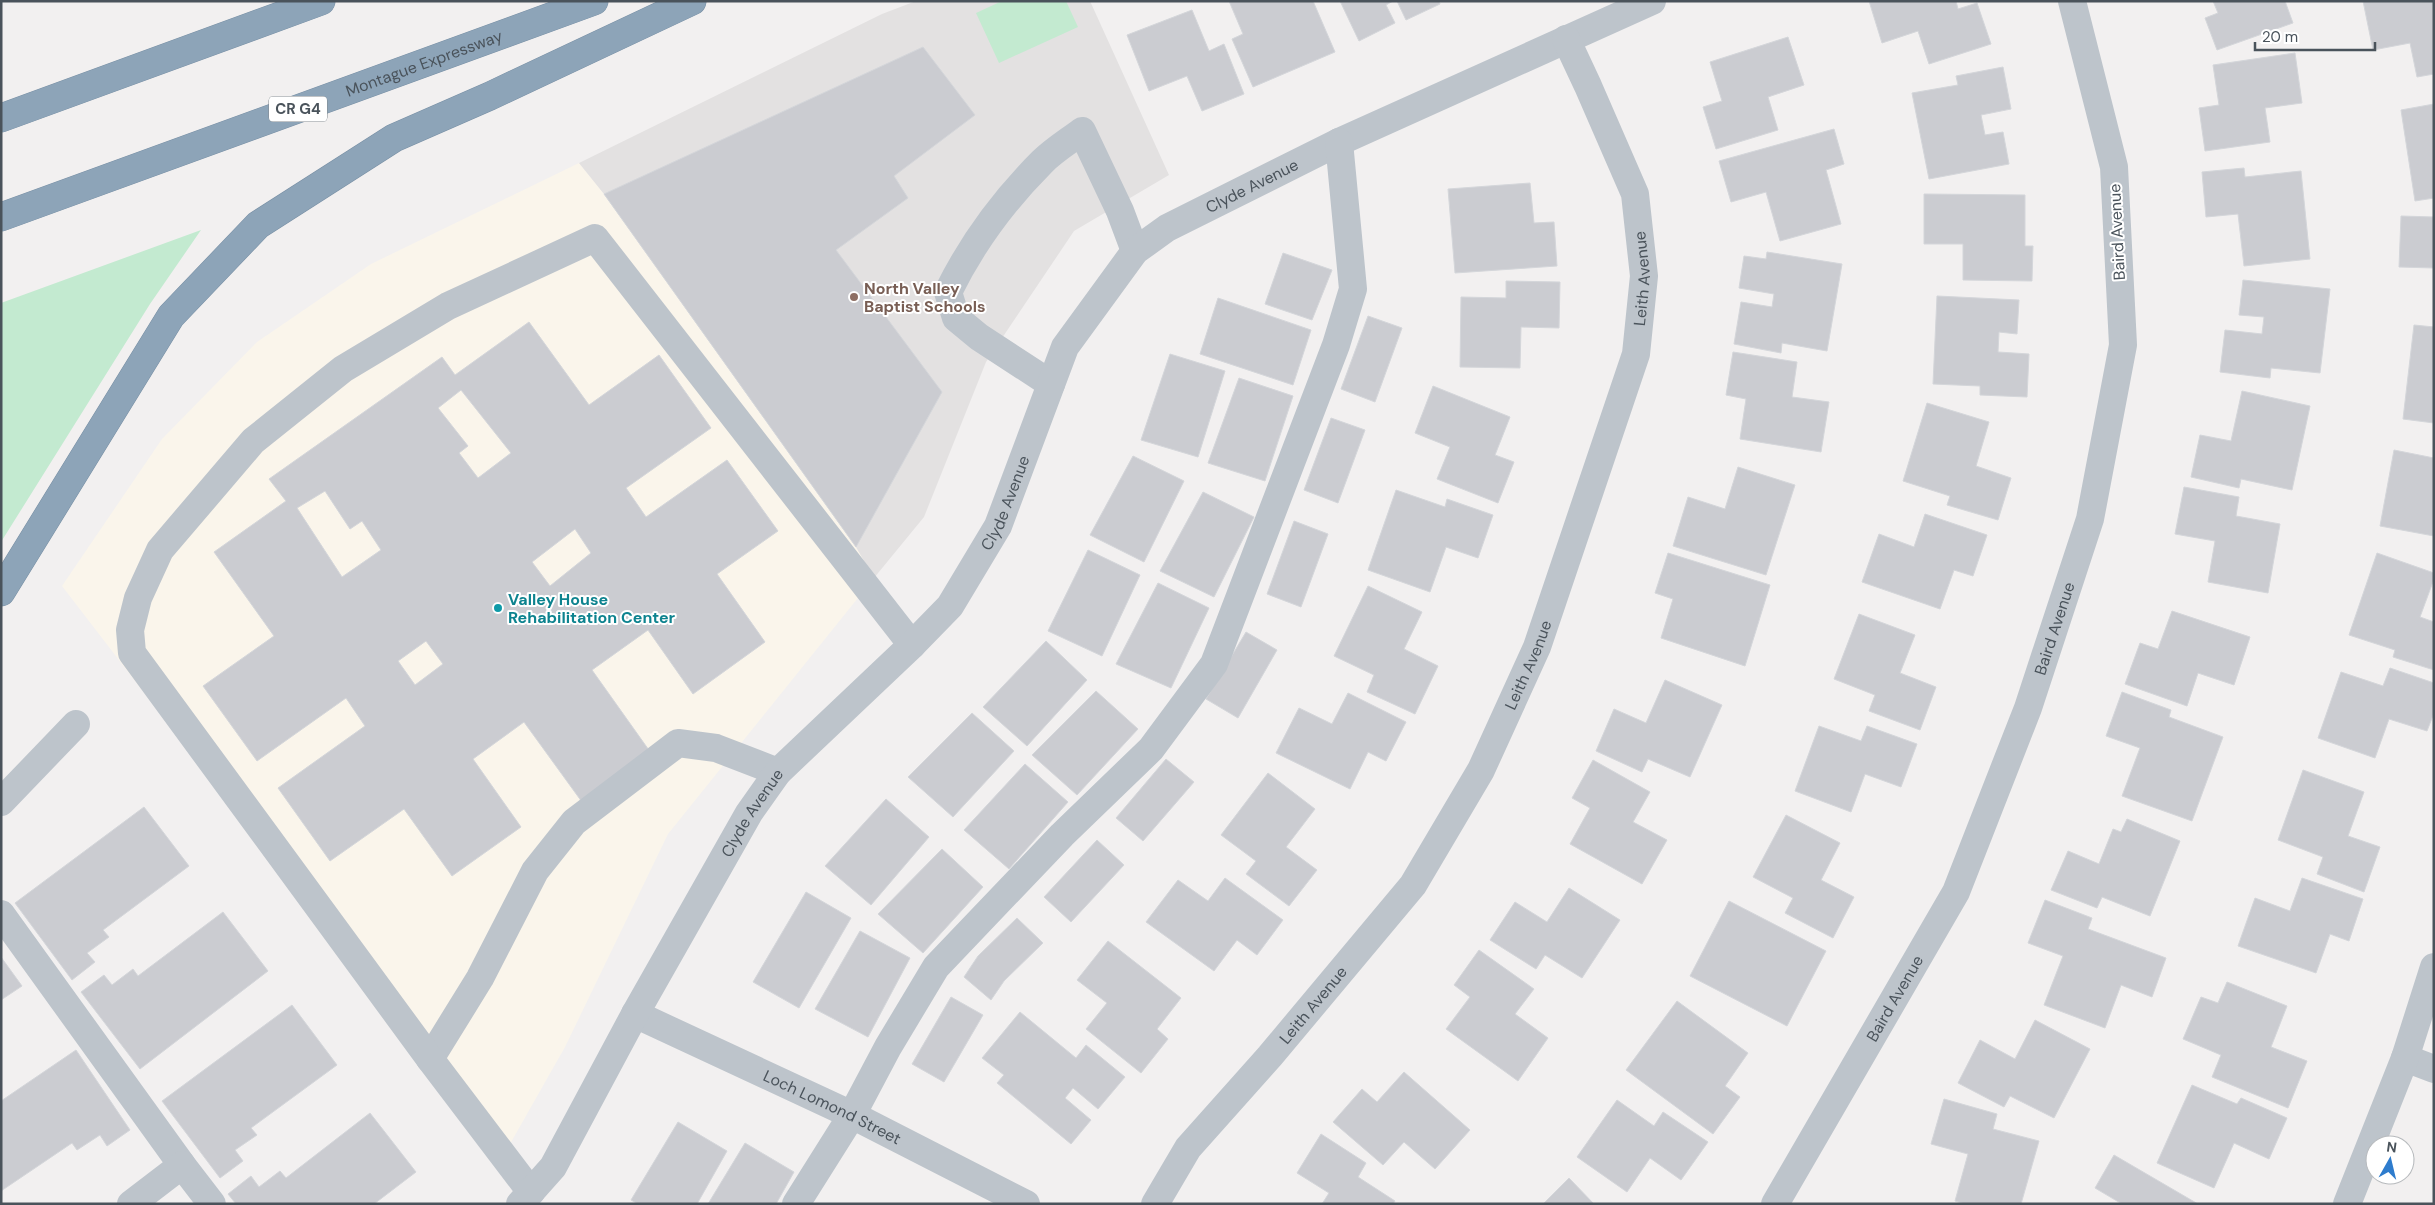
<svg xmlns="http://www.w3.org/2000/svg" width="2435" height="1205" viewBox="0 0 2435 1205" font-family="'DM Sans',sans-serif">
<style>
.commercial{fill:#faf5eb}
.education{fill:#e3e1e1}
.grass{fill:#c3ead0}
.building{fill:#cbccd1;stroke:#d4d6da;fill-rule:evenodd}
.lines{fill:none;stroke-linecap:round;stroke-linejoin:round}
.highway-casing{stroke:#788fa4;stroke-width:29}
.minor{stroke:#bdc4cb;stroke-width:28}
.highway{stroke:#8da4b8;stroke-width:28}
.education-dot{fill:#8d6e63;stroke:#fff;stroke-width:2}
.culture-dot{fill:#0f9aa8;stroke:#fff;stroke-width:2}
.labels{text-anchor:middle;dominant-baseline:central;stroke-width:4;stroke-linejoin:round;paint-order:stroke}
.shield{fill:#fff;stroke:#80878c;stroke-width:1}
.shield-label{font-size:15px;font-weight:bold;fill:#4a535b}
.street-label{font-size:16px;fill:#4a535b;stroke:#fff}
.education-label{font-size:16px;font-weight:bold;fill:#785e54;stroke:#fff;text-anchor:start}
.culture-label{font-size:16px;font-weight:bold;fill:#0d838f;stroke:#fff;text-anchor:start}
</style>
<rect width="100%" height="100%" fill="#f2f0f0"/>
<!-- commercial -->
<path class="commercial" d="M 579,163 L 604,194 L 856,547 L 874,578 L 668,834 L 565,1047 L 502,1158 L 62,586 L 162,439 L 257,342 L 371,264 Z"/>
<!-- education -->
<path class="education" d="M 916,1 L 1090,1 L 1169,175 L 1074,231 L 986,362 L 924,517 L 874,578 L 856,547 L 604,194 L 579,163 L 882,14 Z"/>
<!-- grass -->
<path class="grass" d="M 1002,1 L 1066,1 L 1078,27 L 999,63 L 976,13 Z
M 201,230 L 150,304 L 1,542 L 1,303 Z"/>
<!-- building -->
<path class="building" d="M 1229,1 L 1313,1 L 1335,52 L 1253,87 L 1232,39 L 1243,34 Z
M 1340,1 L 1393,1 L 1386,5 L 1395,23 L 1359,41 Z
M 1397,1 L 1439,1 L 1440,4 L 1406,20 Z
M 1869,1 L 1956,1 L 1958,9 L 1977,3 L 1991,44 L 1929,64 L 1918,31 L 1882,43 Z
M 2213,1 L 2285,1 L 2293,23 L 2217,50 L 2205,18 L 2218,13 Z
M 2363,1 L 2434,1 L 2434,74 L 2417,77 L 2410,43 L 2373,50 Z
M 1192,10 L 1209,51 L 1224,44 L 1244,94 L 1202,111 L 1187,76 L 1149,91 L 1127,35 Z
M 1788,37 L 1804,85 L 1768,97 L 1778,130 L 1716,149 L 1703,107 L 1722,101 L 1710,62 Z
M 923,47 L 975,115 L 894,176 L 908,198 L 836,250 L 942,392 L 856,547 L 604,194 Z
M 2295,53 L 2302,103 L 2265,108 L 2270,142 L 2205,151 L 2199,108 L 2219,105 L 2213,65 Z
M 2003,67 L 2011,109 L 1981,115 L 1985,135 L 2003,132 L 2009,164 L 1929,179 L 1912,93 L 1958,85 L 1956,76 Z
M 2434,104 L 2434,198 L 2415,201 L 2401,110 Z
M 1834,129 L 1844,164 L 1826,170 L 1841,224 L 1780,241 L 1766,192 L 1731,202 L 1719,161 Z
M 2244,168 L 2245,177 L 2301,171 L 2310,259 L 2244,266 L 2238,214 L 2206,217 L 2202,172 Z
M 1530,183 L 1534,223 L 1554,222 L 1557,266 L 1455,273 L 1448,189 Z
M 1924,194 L 2025,195 L 2025,246 L 2033,246 L 2032,281 L 1963,280 L 1963,244 L 1924,244 Z
M 2401,216 L 2434,217 L 2434,268 L 2399,267 Z
M 1767,252 L 1842,264 L 1827,351 L 1782,343 L 1781,353 L 1734,344 L 1741,302 L 1772,307 L 1774,294 L 1739,288 L 1744,256 L 1766,259 Z
M 1283,253 L 1332,270 L 1312,320 L 1265,304 Z
M 2243,280 L 2330,289 L 2320,373 L 2271,368 L 2270,378 L 2220,372 L 2225,330 L 2262,334 L 2264,317 L 2239,315 Z
M 1506,281 L 1560,282 L 1559,328 L 1521,327 L 1520,368 L 1460,367 L 1461,297 L 1506,298 Z
M 1937,296 L 2019,300 L 2017,334 L 1999,332 L 1998,352 L 2029,354 L 2027,397 L 1980,395 L 1980,386 L 1933,384 Z
M 1218,298 L 1311,330 L 1293,385 L 1200,354 Z
M 1368,316 L 1402,328 L 1375,402 L 1341,389 Z
M 529,322 L 589,405 L 659,355 L 711,428 L 626,488 L 646,517 L 727,460 L 778,531 L 717,574 L 765,642 L 693,694 L 648,630 L 592,670 L 651,753 L 582,802 L 524,722 L 473,759 L 521,827 L 452,876 L 404,809 L 330,861 L 278,788 L 365,726 L 346,698 L 257,761 L 203,686 L 274,636 L 214,552 L 286,501 L 269,479 L 442,357 L 455,375 ZM 461,390 L 511,453 L 478,478 L 459,453 L 468,446 L 438,408 ZM 325,491 L 350,529 L 362,521 L 381,550 L 342,577 L 297,508 ZM 575,529 L 591,553 L 550,586 L 532,562 ZM 426,641 L 443,664 L 415,685 L 398,661 Z
M 2414,325 L 2434,327 L 2434,423 L 2403,419 Z
M 1733,352 L 1797,362 L 1792,397 L 1829,402 L 1821,452 L 1740,439 L 1746,399 L 1726,395 Z
M 1170,354 L 1225,371 L 1198,457 L 1141,440 Z
M 1239,378 L 1293,396 L 1265,481 L 1208,463 Z
M 1433,386 L 1510,417 L 1495,455 L 1514,462 L 1498,503 L 1437,479 L 1450,447 L 1415,433 Z
M 2242,391 L 2310,406 L 2292,490 L 2241,479 L 2239,488 L 2191,477 L 2200,435 L 2231,441 Z
M 1927,403 L 1989,422 L 1976,466 L 2011,478 L 1998,520 L 1947,505 L 1950,496 L 1903,481 Z
M 1331,418 L 1365,430 L 1338,503 L 1304,490 Z
M 2394,450 L 2434,458 L 2434,536 L 2380,526 Z
M 1133,456 L 1184,481 L 1144,562 L 1090,535 Z
M 1738,467 L 1795,485 L 1766,575 L 1673,546 L 1688,497 L 1725,509 Z
M 2184,487 L 2239,497 L 2236,516 L 2280,524 L 2268,593 L 2208,582 L 2215,541 L 2175,534 Z
M 1396,490 L 1445,507 L 1447,499 L 1493,515 L 1478,558 L 1446,547 L 1430,592 L 1368,570 Z
M 1203,492 L 1254,517 L 1214,597 L 1160,571 Z
M 1925,514 L 1987,535 L 1973,576 L 1954,570 L 1940,609 L 1862,582 L 1879,534 L 1914,547 Z
M 1294,521 L 1328,534 L 1301,607 L 1267,594 Z
M 1088,550 L 1140,575 L 1102,656 L 1048,631 Z
M 1668,553 L 1770,585 L 1745,666 L 1661,638 L 1673,599 L 1655,593 Z
M 2377,553 L 2434,573 L 2434,579 L 2420,617 L 2434,622 L 2434,670 L 2393,657 L 2395,650 L 2349,635 Z
M 1158,583 L 1209,608 L 1171,688 L 1116,664 Z
M 1368,586 L 1422,612 L 1404,649 L 1438,666 L 1415,714 L 1367,692 L 1374,675 L 1334,656 Z
M 2172,611 L 2250,637 L 2234,685 L 2198,673 L 2187,706 L 2125,684 L 2140,643 L 2158,649 Z
M 1859,614 L 1915,635 L 1900,673 L 1936,687 L 1920,730 L 1869,711 L 1875,695 L 1834,679 Z
M 1246,632 L 1277,650 L 1238,718 L 1206,699 Z
M 1046,641 L 1087,680 L 1027,746 L 983,707 Z
M 2390,668 L 2434,683 L 2434,713 L 2427,731 L 2389,719 L 2375,758 L 2318,738 L 2341,672 L 2383,686 Z
M 1665,680 L 1722,705 L 1690,777 L 1648,759 L 1642,772 L 1596,751 L 1614,709 L 1646,723 Z
M 1096,691 L 1138,729 L 1077,795 L 1032,755 Z
M 2122,692 L 2171,710 L 2169,717 L 2223,737 L 2192,821 L 2122,796 L 2140,748 L 2106,736 Z
M 1348,693 L 1406,722 L 1386,761 L 1368,752 L 1350,789 L 1276,753 L 1299,708 L 1332,724 Z
M 972,713 L 1014,751 L 953,817 L 908,777 Z
M 1819,726 L 1861,741 L 1867,726 L 1917,744 L 1901,787 L 1865,774 L 1851,812 L 1795,791 Z
M 1166,759 L 1194,782 L 1143,841 L 1116,818 Z
M 1593,760 L 1650,792 L 1633,822 L 1667,840 L 1642,884 L 1570,844 L 1590,808 L 1572,798 Z
M 1025,764 L 1068,802 L 1009,869 L 964,830 Z
M 2303,770 L 2364,792 L 2348,836 L 2380,847 L 2364,892 L 2317,874 L 2323,857 L 2278,840 Z
M 1268,773 L 1315,809 L 1286,847 L 1317,870 L 1289,906 L 1246,874 L 1256,861 L 1221,835 Z
M 886,799 L 929,837 L 871,905 L 825,866 Z
M 144,807 L 189,866 L 103,930 L 109,937 L 87,953 L 95,962 L 72,980 L 15,903 Z
M 1786,815 L 1840,843 L 1821,880 L 1854,897 L 1833,938 L 1785,913 L 1793,898 L 1753,877 Z
M 2127,819 L 2180,841 L 2150,916 L 2102,897 L 2097,908 L 2051,890 L 2068,851 L 2099,864 L 2113,829 L 2121,832 Z
M 1097,840 L 1124,865 L 1071,922 L 1044,897 Z
M 942,849 L 983,887 L 923,953 L 878,914 Z
M 1225,878 L 1283,920 L 1257,955 L 1237,940 L 1214,971 L 1146,922 L 1178,880 L 1208,901 Z
M 2302,878 L 2363,899 L 2349,941 L 2330,934 L 2316,973 L 2238,946 L 2255,898 L 2290,911 Z
M 1569,888 L 1620,920 L 1582,978 L 1545,955 L 1536,969 L 1490,940 L 1515,902 L 1547,922 Z
M 806,892 L 851,918 L 799,1008 L 753,982 Z
M 2045,900 L 2092,918 L 2088,929 L 2166,958 L 2152,997 L 2121,985 L 2105,1028 L 2044,1005 L 2063,956 L 2028,943 Z
M 1729,901 L 1826,951 L 1787,1026 L 1690,976 Z
M 223,912 L 268,971 L 140,1069 L 81,992 L 104,975 L 112,985 L 133,969 L 138,976 Z
M 1017,918 L 1043,943 L 1004,981 L 991,1000 L 964,977 L 978,956 Z
M 860,931 L 910,958 L 868,1037 L 815,1009 Z
M 1108,941 L 1181,998 L 1157,1029 L 1168,1039 L 1141,1073 L 1086,1029 L 1107,1003 L 1077,980 Z
M 1479,950 L 1534,989 L 1515,1014 L 1548,1038 L 1518,1081 L 1446,1029 L 1470,997 L 1454,985 Z
M 1,957 L 22,986 L 1,1000 Z
M 2227,982 L 2287,1006 L 2271,1047 L 2307,1061 L 2288,1108 L 2212,1077 L 2221,1055 L 2183,1039 L 2201,997 L 2218,1003 Z
M 951,997 L 983,1015 L 944,1082 L 912,1064 Z
M 1677,1001 L 1748,1053 L 1725,1086 L 1740,1097 L 1713,1134 L 1626,1070 Z
M 292,1005 L 337,1065 L 251,1128 L 257,1135 L 235,1150 L 243,1161 L 220,1178 L 162,1101 Z
M 1020,1012 L 1076,1058 L 1086,1045 L 1125,1077 L 1098,1109 L 1073,1088 L 1065,1098 L 1091,1120 L 1071,1144 L 997,1083 L 1004,1075 L 982,1058 Z
M 2035,1020 L 2090,1049 L 2054,1118 L 2010,1096 L 2004,1107 L 1958,1083 L 1980,1040 L 2015,1059 Z
M 76,1050 L 130,1130 L 107,1146 L 100,1135 L 77,1150 L 72,1143 L 1,1191 L 1,1101 Z
M 1404,1072 L 1470,1130 L 1435,1169 L 1404,1142 L 1383,1165 L 1333,1122 L 1362,1089 L 1377,1102 Z
M 2192,1085 L 2237,1104 L 2241,1098 L 2287,1118 L 2269,1159 L 2234,1143 L 2214,1188 L 2157,1163 Z
M 1944,1099 L 1997,1114 L 1993,1129 L 2039,1141 L 2021,1204 L 1965,1204 L 1955,1201 L 1968,1154 L 1931,1144 Z
M 1617,1100 L 1654,1126 L 1663,1112 L 1708,1142 L 1681,1180 L 1650,1158 L 1627,1192 L 1577,1157 Z
M 370,1113 L 416,1172 L 374,1204 L 236,1204 L 228,1194 L 251,1176 L 259,1187 L 280,1171 L 286,1178 Z
M 678,1122 L 727,1151 L 697,1204 L 638,1204 L 631,1200 Z
M 1321,1134 L 1366,1163 L 1358,1177 L 1395,1201 L 1393,1204 L 1322,1204 L 1329,1193 L 1297,1173 Z
M 745,1143 L 794,1172 L 776,1204 L 708,1204 Z
M 2114,1155 L 2198,1204 L 2122,1204 L 2095,1188 Z
M 1569,1178 L 1594,1204 L 1543,1204 Z"/>
<g class="lines">
<!-- highway casing -->
<g class="highway-casing">
<g id="highway">
<path d="M 1,118 L 321,1"/>
<path id="s5" d="M 1,217 L 594,1"/>
<path d="M 1,592 L 171,316 L 258,225 L 394,138 L 490,96 L 692,1"/>
</g>
</g>
<!-- minor -->
<g class="minor">
<path d="M 1051,384 L 979,337 L 956,318 L 948,292 C 972,243 1004,200 1042,162 C 1054,150 1069,141 1082,131 L 1120,211 L 1135,251"/>
<path d="M 1,802 L 76,724"/>
<path d="M 1,914 L 182,1165 L 212,1204"/>
<path id="s1" d="M 635,1014 L 852,1115 L 1026,1204"/>
<path d="M 2405,1058 L 2434,1069"/>
<path d="M 430,1059 L 480,978 L 535,871 L 574,822 L 678,743 L 716,748 L 778,772"/>
<path d="M 531,1192 L 430,1059 L 132,653 L 130,630 L 138,598 L 160,550 L 253,441 L 343,369 L 448,306 L 595,238 L 912,645"/>
<path d="M 131,1204 L 182,1165"/>
<path id="s2" d="M 520,1204 L 553,1167 L 635,1014 L 749,813 L 778,772 L 912,645 L 950,606 L 998,526 L 1065,347 L 1135,251 L 1167,228 L 1339,142 L 1652,1"/>
<path d="M 796,1204 L 852,1115 L 888,1047 L 936,967 L 1062,835 L 1151,749 L 1214,664 L 1336,345 L 1353,289 L 1339,142"/>
<path id="s3" d="M 1155,1204 L 1188,1148 L 1270,1056 L 1413,885 L 1481,770 L 1537,647 L 1636,354 L 1644,276 L 1635,194 L 1588,86 L 1566,39"/>
<path id="s4" d="M 1775,1204 L 1956,892 L 2028,708 L 2090,519 L 2123,345 L 2114,167 L 2072,1"/>
<path d="M 2347,1204 L 2405,1058 L 2434,967"/>
</g>
<!-- highway -->
<use href="#highway" class="highway"/>
</g>
<!-- markers -->
<circle class="education-dot" cx="854" cy="297" r="5"/>
<circle class="culture-dot" cx="498" cy="608" r="5"/>
<g class="labels">
<!-- shield labels -->
<rect class="shield" x="269" y="96.5" width="58" height="25" rx="4"/>
<g class="shield-label">
<text x="298" y="109">CR G4</text>
</g>
<!-- street labels -->
<g class="street-label">
<text stroke="none"><textPath href="#s5" startOffset="450">Montague Expressway</textPath></text>
<text stroke="none"><textPath href="#s2" startOffset="1281">Clyde Avenue</textPath></text>
<text transform="translate(2117 232) rotate(-93)">Baird Avenue</text>
<text stroke="none"><textPath href="#s3" startOffset="1065">Leith Avenue</textPath></text>
<text stroke="none"><textPath href="#s2" startOffset="861">Clyde Avenue</textPath></text>
<text stroke="none"><textPath href="#s4" startOffset="642">Baird Avenue</textPath></text>
<text stroke="none"><textPath href="#s3" startOffset="660">Leith Avenue</textPath></text>
<text stroke="none"><textPath href="#s2" startOffset="456">Clyde Avenue</textPath></text>
<text stroke="none"><textPath href="#s4" startOffset="238">Baird Avenue</textPath></text>
<text stroke="none"><textPath href="#s3" startOffset="255">Leith Avenue</textPath></text>
<text stroke="none"><textPath href="#s1" startOffset="218">Loch Lomond Street</textPath></text>
</g>
<!-- education labels -->
<g class="education-label">
<text x="864" y="288">North Valley<tspan x="864" dy="18">Baptist Schools</tspan></text>
</g>
<!-- culture labels -->
<g class="culture-label">
<text x="508" y="599">Valley House<tspan x="508" dy="18">Rehabilitation Center</tspan></text>
</g>
</g>
<!-- border -->
<rect width="2435" height="1205" fill="none" stroke="#4a535b" stroke-width="5"/>
<!-- north arrow -->
<g transform="translate(2390 1160) rotate(8)"><circle r="24" fill="#ffffff" stroke="#b7babd"/>
<path d="M0-4L9 19L0 12L-9 19Z" fill="#2e7ccd"/>
<text y="-8" font-size="14" font-weight="bold" text-anchor="middle" fill="#4a535b">N</text>
</g>
<!-- scale -->
<path d="M2255 42v8h120v-8" fill="none" stroke="#4a535b" stroke-width="2.5"/>
<text x="2262" y="42" font-size="15" fill="#4a535b" stroke="#ffffff" stroke-width="4" paint-order="stroke">20 m</text>
</svg>
